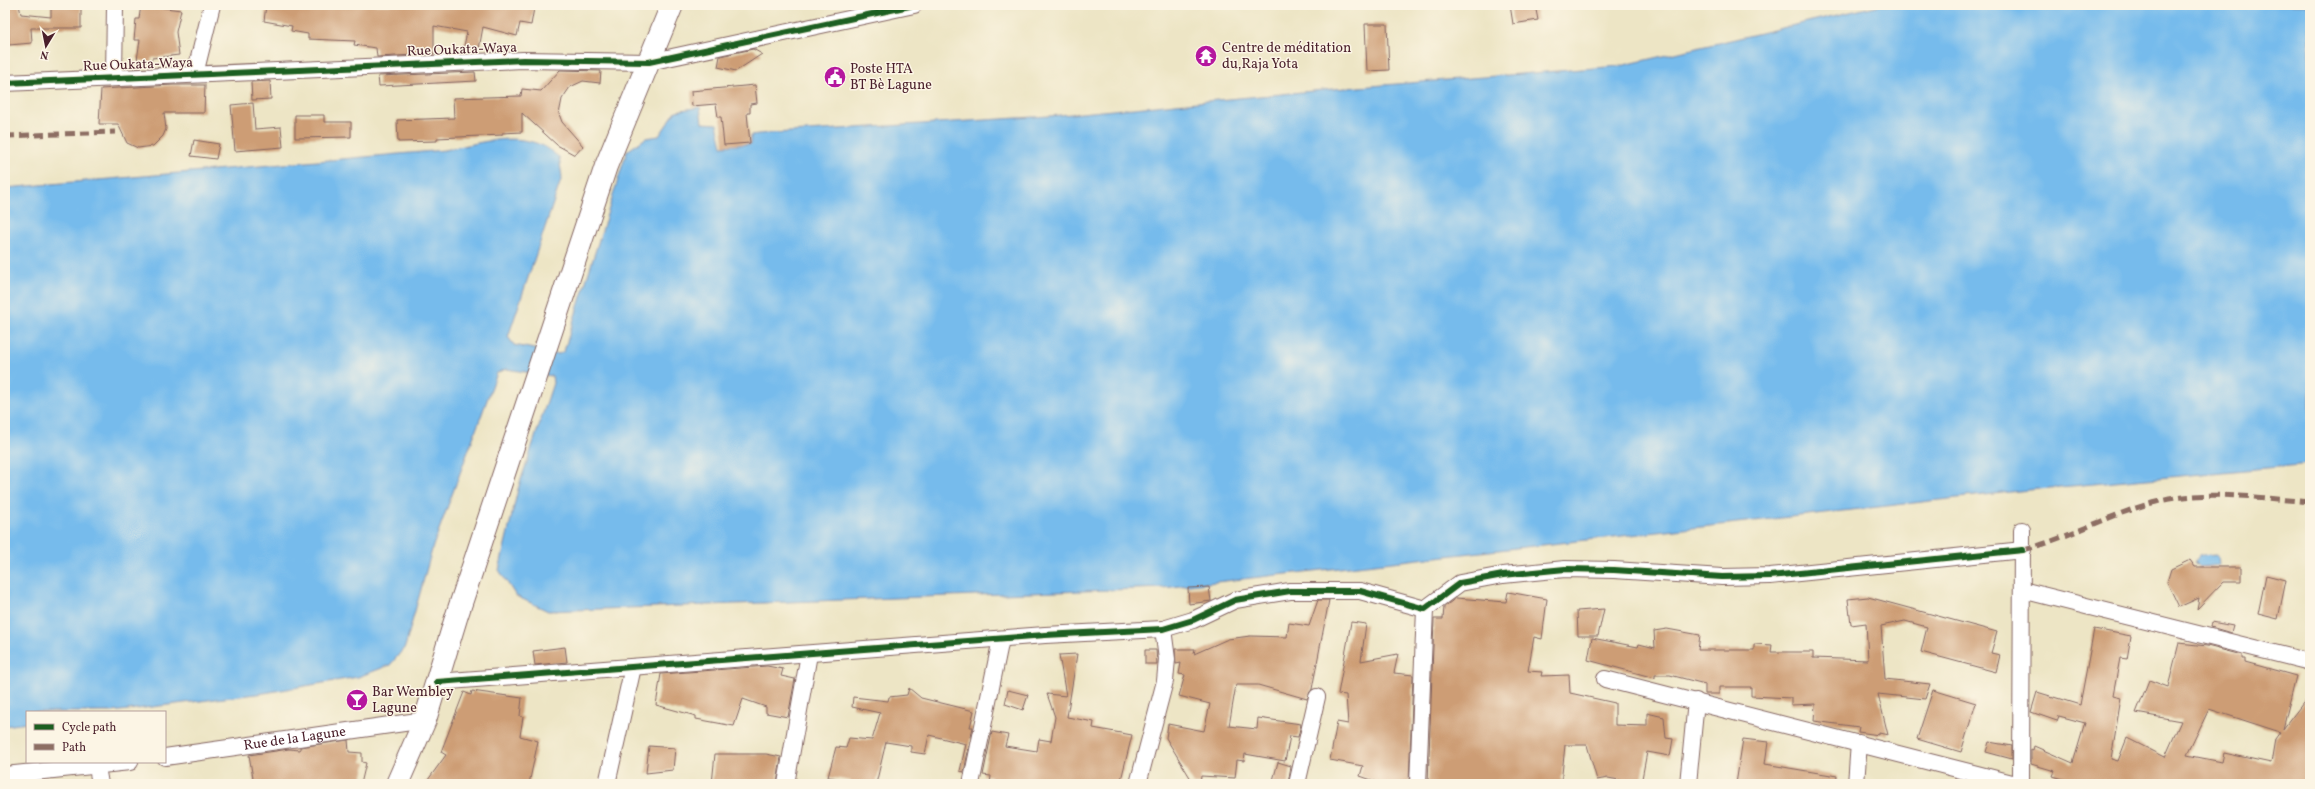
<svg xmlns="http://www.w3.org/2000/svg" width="2315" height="789" viewBox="0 0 2315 789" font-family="Vollkorn,serif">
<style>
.water{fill:#76bbec;stroke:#606d8c}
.building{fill:#cd9d74;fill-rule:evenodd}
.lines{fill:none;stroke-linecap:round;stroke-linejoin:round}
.minor-casing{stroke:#836461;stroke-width:18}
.secondary-casing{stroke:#836461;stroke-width:24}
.minor{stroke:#fff;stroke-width:16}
.secondary{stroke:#fff;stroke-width:22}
.quiet{stroke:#8d6e63;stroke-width:5;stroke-dasharray:10 5;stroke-linecap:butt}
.cycleway-casing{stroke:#fcf5e5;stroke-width:8}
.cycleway{stroke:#1b5e20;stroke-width:6}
.labels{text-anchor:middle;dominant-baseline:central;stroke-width:3;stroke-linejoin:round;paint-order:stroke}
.poi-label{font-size:14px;fill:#4a1f2b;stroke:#fcf5e5;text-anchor:start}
.street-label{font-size:14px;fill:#4a1f2b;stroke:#fcf5e5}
</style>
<rect width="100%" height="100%" fill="#fcf5e5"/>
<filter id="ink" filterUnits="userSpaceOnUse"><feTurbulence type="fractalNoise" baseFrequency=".025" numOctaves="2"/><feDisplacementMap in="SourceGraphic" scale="8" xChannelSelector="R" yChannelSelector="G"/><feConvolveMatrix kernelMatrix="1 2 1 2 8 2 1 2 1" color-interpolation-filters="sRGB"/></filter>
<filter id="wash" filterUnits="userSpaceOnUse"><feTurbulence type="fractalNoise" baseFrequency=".012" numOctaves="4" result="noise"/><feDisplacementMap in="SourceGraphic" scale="16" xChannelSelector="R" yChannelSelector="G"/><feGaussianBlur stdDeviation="0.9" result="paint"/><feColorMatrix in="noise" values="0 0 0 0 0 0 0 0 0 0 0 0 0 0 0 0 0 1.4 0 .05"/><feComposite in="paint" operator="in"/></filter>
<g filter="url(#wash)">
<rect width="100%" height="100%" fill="#ede5c5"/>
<!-- water -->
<path class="water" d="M 1880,5 L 2310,5 L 2310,464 L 2028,490 L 1163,588 L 548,611 L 516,596 L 499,570 L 518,489 L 553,383 L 552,376 L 506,369 L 497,373 L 433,546 L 405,647 L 390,665 L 358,677 L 264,693 L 112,712 L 27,712 L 27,723 L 5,726 L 5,188 L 445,150 C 475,144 511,132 541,145 C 547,147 553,153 559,157 L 562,177 L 508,337 L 514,345 L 559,354 L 564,351 L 627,151 L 646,138 L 659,136 L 676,111 L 700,107 L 702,123 L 717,124 L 722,146 L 751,144 L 751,135 L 758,134 L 1050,116 L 1334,89 L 1620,66 Z
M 2218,555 L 2219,565 L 2200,567 L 2195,562 L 2200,556 Z"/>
<g id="blocks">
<!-- building -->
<path class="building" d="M 8,5 L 19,5 L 21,14 L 51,17 L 51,5 L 81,5 L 81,28 L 31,28 L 32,43 L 9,45 Z
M 141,5 L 181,10 L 176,32 L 179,55 L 152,58 L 151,62 L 137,60 L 140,40 L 134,40 L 136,19 L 139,19 Z
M 266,5 L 513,5 L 534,8 L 531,25 L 520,23 L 517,36 L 483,27 L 479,49 L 464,46 L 467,32 L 434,26 L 434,54 L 377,57 L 376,48 L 354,45 L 355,41 L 308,39 L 308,34 L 291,31 L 292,26 L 264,21 Z
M 1510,5 L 1535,5 L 1538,20 L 1513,24 Z
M 1365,24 L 1387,24 L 1389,70 L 1367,71 Z
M 753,49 L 762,54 L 736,71 L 718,67 L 720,56 Z
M 560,70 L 601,71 L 600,83 L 583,81 L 570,87 L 562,99 L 559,114 L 562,122 L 583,146 L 575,155 L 557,145 L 522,113 L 522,132 L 502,133 L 502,135 L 437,138 L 437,141 L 398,142 L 397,120 L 454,118 L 453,98 L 521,96 L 522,89 L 541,91 Z
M 475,72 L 476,81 L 379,86 L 378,76 Z
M 270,81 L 271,99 L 252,100 L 251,82 Z
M 173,85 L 205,85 L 204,113 L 164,113 L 166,129 L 163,136 L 153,146 L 138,148 L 127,143 L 118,124 L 99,124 L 101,89 Z
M 755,85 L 757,103 L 750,104 L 750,113 L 747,113 L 750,143 L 724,145 L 721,117 L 718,117 L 716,104 L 692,106 L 691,91 Z
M 253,103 L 255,129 L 281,127 L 283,147 L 235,151 L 231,105 Z
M 295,115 L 324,115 L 324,122 L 351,122 L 351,137 L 295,138 Z
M 194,140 L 219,144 L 216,159 L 191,156 Z
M 2190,560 L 2195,567 L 2241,567 L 2241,582 L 2223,582 L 2197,609 L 2199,598 L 2179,607 L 2167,582 L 2171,569 Z
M 2266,575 L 2286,580 L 2278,619 L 2258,614 Z
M 1209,587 L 1211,601 L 1189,604 L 1188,588 Z
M 1508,592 L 1547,599 L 1542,639 L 1534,637 L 1528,671 L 1542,672 L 1541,676 L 1569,675 L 1570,693 L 1615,703 L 1615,725 L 1647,726 L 1647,713 L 1664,717 L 1666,738 L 1673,739 L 1670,756 L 1647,752 L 1641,784 L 1608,778 L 1597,780 L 1587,745 L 1565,745 L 1561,784 L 1428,784 L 1434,619 L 1443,619 L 1444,607 L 1456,598 L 1506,602 Z
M 1868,597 L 1997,632 L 1991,653 L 2000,655 L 1996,672 L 1921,652 L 1927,627 L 1905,621 L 1881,626 L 1885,679 L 1930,684 L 1925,699 L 1878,694 L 1888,735 L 1879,733 L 1879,735 L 1858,732 L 1859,727 L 1814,721 L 1815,704 L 1791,705 L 1791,698 L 1751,696 L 1751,687 L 1719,687 L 1719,694 L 1705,694 L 1705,684 L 1670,675 L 1655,675 L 1655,678 L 1588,660 L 1592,638 L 1638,647 L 1639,644 L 1655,648 L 1654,631 L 1667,629 L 1700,635 L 1698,650 L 1754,650 L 1754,644 L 1772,645 L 1771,652 L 1813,652 L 1813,658 L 1868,660 L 1866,623 L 1851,625 L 1848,599 Z
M 1318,600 L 1329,600 L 1312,689 L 1307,699 L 1258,685 L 1236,685 L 1229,726 L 1257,729 L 1258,718 L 1301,724 L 1298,737 L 1290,736 L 1285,761 L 1245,754 L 1244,761 L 1237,760 L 1235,778 L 1201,776 L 1200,784 L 1194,784 L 1166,738 L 1168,724 L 1204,731 L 1210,704 L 1179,696 L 1185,675 L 1179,674 L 1181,663 L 1176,664 L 1175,649 L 1195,649 L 1194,654 L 1228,639 L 1250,636 L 1287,637 L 1289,623 L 1309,626 Z
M 1604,609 L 1598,636 L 1578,636 L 1577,611 Z
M 1351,622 L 1366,624 L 1361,661 L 1398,654 L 1394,673 L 1413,675 L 1409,784 L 1383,784 L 1360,776 L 1363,766 L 1330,760 L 1337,722 L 1348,724 L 1346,695 L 1338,694 Z
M 2212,622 L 2233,626 L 2231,633 L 2211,627 Z
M 2094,629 L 2131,636 L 2127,659 L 2120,658 L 2113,696 L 2121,698 L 2111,759 L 2118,761 L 2127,738 L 2165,757 L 2181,721 L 2136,713 L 2149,680 L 2168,687 L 2179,643 L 2207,646 L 2242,655 L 2242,659 L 2245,659 L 2245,662 L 2296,676 L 2283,729 L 2310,694 L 2310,784 L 2081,784 L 2053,776 L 2055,771 L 2031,764 L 2031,749 L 2033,750 L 2034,746 L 2073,763 L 2085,723 L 2059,716 L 2057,721 L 2031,712 L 2037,692 L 2080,705 ZM 2209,709 L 2280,732 L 2275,739 L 2271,763 L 2224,753 L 2222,762 L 2187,755 Z
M 565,647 L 567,662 L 535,665 L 533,651 Z
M 1145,650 L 1156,650 L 1157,664 L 1145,664 Z
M 1077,654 L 1067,717 L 1094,722 L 1093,728 L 1132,735 L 1120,784 L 990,784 L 991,776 L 983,775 L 992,732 L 1008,735 L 1005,746 L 1037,751 L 1039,739 L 1051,741 L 1055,717 L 1047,694 L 1066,696 L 1059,655 Z
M 767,666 L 783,669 L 781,676 L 795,679 L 788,717 L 766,713 L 766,707 L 743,699 L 734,726 L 696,719 L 696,716 L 656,705 L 661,674 Z
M 909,688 L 921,698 L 974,711 L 970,727 L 973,727 L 964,772 L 960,771 L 966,744 L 929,735 L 925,754 L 911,752 L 911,746 L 886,742 L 876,784 L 850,784 L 851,781 L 828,777 L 836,747 L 846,748 L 849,738 L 872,740 L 880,713 L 852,707 L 853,697 L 888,701 L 889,697 L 907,695 Z
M 1008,690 L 1028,695 L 1023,710 L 1005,704 Z
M 1933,690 L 1976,703 L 1961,752 L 1917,739 Z
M 472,691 L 522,698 L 520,716 L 523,717 L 520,736 L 538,741 L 529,784 L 425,784 L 446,755 L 441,752 L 464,692 L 471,695 Z
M 1743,739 L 1768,742 L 1765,764 L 1837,776 L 1836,784 L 1736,784 Z
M 348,740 L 349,752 L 362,753 L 362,762 L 366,763 L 361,784 L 254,784 L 249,755 L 289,749 L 300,750 L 300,747 Z
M 1989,742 L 2012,746 L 2012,759 L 1986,752 Z
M 649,746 L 675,748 L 673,770 L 646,773 Z
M 715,754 L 766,754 L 781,757 L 777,784 L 712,784 Z
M 1278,762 L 1291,766 L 1288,784 L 1272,784 Z"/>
</g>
</g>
<g filter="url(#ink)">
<use href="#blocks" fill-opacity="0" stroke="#836461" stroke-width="1"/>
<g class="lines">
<!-- minor casing -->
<g class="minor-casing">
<g id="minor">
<path d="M 195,74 L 212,5"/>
<path d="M 114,77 L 115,5"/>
<path d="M 5,83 L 523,60 L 649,62 L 914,5"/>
<path d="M 2022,590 L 2310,662"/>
<path d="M 1605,679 L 2016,784"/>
<path d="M 437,682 L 1045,635 L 1163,629 L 1193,620 L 1235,600 L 1290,591 L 1360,591 L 1425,609 L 1460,583 L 1503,575 L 1565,569 L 1614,570 L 1722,577 L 1770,576 L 2023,550"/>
<path id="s1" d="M 165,757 L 425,720"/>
<path d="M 97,767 L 100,784"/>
<path d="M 5,775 L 130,762"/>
<path d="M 607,784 L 633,667"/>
<path d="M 786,784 L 809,654"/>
<path d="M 971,784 L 1001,639"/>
<path d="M 1138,784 L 1165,681 L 1167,659 L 1163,629"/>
<path d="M 1297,784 L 1317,697"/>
<path d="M 1418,784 L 1425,609"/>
<path d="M 1688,784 L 1696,701"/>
<path d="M 1856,784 L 1859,743"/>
<path d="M 2021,784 L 2022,530"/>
</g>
</g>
<!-- secondary casing -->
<g class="secondary-casing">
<path id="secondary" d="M 397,784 L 425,720 L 456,618 L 606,166 L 672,5"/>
</g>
<!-- minor -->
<use href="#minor" class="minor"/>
<!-- secondary -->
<use href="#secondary" class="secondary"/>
<!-- quiet -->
<path class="quiet" d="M 5,136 L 115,132
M 2023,550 C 2069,538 2110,514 2156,502 C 2207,489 2259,498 2310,502"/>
<!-- cycleway casing -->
<g class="cycleway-casing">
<path id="cycleway" d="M 5,83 L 523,60 L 649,62 L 914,5
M 437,682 L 1045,635 L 1163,629 L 1193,620 L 1235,600 L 1290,591 L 1360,591 L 1425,609 L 1460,583 L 1503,575 L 1565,569 L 1614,570 L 1722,577 L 1770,576 L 2023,550"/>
</g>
<!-- cycleway -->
<use href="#cycleway" class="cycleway"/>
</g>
</g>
<!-- icons -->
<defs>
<g id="temple-disc" transform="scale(1.15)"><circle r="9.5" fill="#b5179e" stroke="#fcf5e5"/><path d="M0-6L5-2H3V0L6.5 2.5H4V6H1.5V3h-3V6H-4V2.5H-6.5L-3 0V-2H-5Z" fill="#fff"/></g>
<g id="civic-disc" transform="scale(1.15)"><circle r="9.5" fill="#b5179e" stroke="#fcf5e5"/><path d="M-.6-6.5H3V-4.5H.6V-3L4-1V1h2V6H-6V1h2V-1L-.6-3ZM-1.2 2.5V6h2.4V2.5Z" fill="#fff"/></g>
<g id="bar-disc" transform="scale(1.15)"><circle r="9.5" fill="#b5179e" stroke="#fcf5e5"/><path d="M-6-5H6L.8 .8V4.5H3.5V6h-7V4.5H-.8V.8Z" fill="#fff"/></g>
</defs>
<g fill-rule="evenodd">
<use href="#temple-disc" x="1206" y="56"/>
<use href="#civic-disc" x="835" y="77"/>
<use href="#bar-disc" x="357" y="700"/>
</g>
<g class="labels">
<!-- poi labels -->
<g class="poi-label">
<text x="1222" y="48">Centre de méditation<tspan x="1222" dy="16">du,Raja Yota</tspan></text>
<text x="850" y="69">Poste HTA<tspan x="850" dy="16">BT Bè Lagune</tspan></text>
<text x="372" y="692">Bar Wembley<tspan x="372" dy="16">Lagune</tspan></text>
</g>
<!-- street labels -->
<g class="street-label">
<text transform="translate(462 50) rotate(-2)">Rue Oukata-Waya</text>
<text transform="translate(138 65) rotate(-2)">Rue Oukata-Waya</text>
<text stroke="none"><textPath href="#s1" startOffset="131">Rue de la Lagune</textPath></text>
</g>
</g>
<!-- margin -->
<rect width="2315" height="789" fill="none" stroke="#fcf5e5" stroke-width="20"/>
<!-- legend -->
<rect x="26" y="711" width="140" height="52" fill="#fcf5e5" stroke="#b59f9b"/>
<rect x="34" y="724" width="20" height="6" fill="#1b5e20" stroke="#b59f9b"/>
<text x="62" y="731" font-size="12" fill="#4a1f2b">Cycle path</text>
<rect x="34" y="744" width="20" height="6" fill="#8d6e63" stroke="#b59f9b"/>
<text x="62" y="751" font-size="12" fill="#4a1f2b">Path</text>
<!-- north arrow -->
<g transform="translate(46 46) rotate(190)" stroke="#fcf5e5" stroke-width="3" paint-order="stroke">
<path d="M0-3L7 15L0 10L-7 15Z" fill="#4a1f2b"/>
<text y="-6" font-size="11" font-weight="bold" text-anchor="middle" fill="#4a1f2b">N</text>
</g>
</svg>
